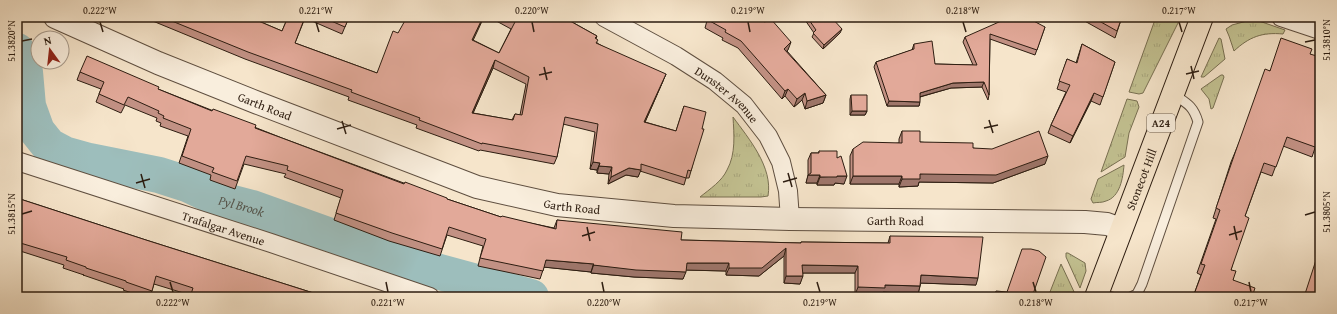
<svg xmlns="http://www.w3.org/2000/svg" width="1337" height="314" viewBox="0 0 1337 314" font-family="'Gentium Book Plus',serif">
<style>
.grass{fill:url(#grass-tufts);stroke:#787052}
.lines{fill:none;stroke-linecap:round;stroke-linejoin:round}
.river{stroke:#9dbebc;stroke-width:36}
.service-casing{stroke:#5f4f40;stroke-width:11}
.minor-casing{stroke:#5f4f40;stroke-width:20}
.tertiary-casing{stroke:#5f4f40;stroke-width:24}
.trunk-casing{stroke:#2d1d11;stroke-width:24}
.service{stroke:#f9eedd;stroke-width:9}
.minor{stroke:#f9eedd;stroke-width:18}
.tertiary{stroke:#f9eedd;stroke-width:22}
.trunk{stroke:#f6e5cb;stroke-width:22}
.wall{fill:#c29184;stroke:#2d1d11;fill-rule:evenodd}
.shaded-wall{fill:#9e766b;stroke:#2d1d11}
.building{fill:#e2a999;stroke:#2d1d11;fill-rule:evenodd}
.ticks{fill:none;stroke:#2d1d11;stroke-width:1.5}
.labels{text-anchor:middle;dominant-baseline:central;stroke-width:3;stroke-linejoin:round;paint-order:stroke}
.shield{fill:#f9eedd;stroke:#6a5c4e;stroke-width:1}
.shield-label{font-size:11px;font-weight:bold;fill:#2d1d11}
.street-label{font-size:12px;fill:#2d1d11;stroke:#f9eedd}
.water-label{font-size:13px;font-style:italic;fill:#54554d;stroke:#f9eedd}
.neatline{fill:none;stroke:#2d1d11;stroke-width:1.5}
.ticks-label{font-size:10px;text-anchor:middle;fill:#2d1d11}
</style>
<defs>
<pattern id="grass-tufts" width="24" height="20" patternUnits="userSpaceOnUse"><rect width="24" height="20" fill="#c3c292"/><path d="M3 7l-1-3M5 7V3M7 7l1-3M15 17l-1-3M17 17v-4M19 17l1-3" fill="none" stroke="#a8a67d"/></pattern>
</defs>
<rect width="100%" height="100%" fill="#f6e5cb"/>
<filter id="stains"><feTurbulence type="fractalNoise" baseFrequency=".005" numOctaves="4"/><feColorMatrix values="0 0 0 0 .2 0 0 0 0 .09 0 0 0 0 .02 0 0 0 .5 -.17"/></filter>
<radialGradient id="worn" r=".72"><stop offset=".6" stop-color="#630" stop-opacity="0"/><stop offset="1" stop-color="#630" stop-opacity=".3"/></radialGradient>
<!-- grass -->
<path class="grass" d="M 1156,17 L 1181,17 L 1143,93 L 1139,94 L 1129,92 Z
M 1247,21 L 1259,21 L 1285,30 L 1283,34 C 1262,32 1249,37 1234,51 L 1229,36 L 1226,29 L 1232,25 Z
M 1219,38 L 1221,39 L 1225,59 L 1204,77 L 1201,77 Z
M 1221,75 L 1223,75 L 1224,77 L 1213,108 L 1211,109 L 1209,99 L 1201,89 Z
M 1127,99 L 1137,101 L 1139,107 L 1129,133 L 1125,157 L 1101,172 Z
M 733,117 C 749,139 773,167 768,196 L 761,197 L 700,197 C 710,189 722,181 727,170 C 736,154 734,134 733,117 Z
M 1124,165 C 1123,178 1120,197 1106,201 C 1102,203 1097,202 1093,203 L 1091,199 L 1098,179 Z
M 1066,253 L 1068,253 L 1085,263 L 1086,271 L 1080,288 L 1066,257 Z
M 1061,264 L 1076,296 L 1076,297 L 1048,297 Z"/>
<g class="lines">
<!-- river -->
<path class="river" id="s1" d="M 17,51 L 19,54 L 25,72 L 28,106 L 37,131 L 49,146 L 64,154 L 89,161 L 159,175 L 187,184 L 221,200 L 252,208 L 403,262 L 531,297"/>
<!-- service casing -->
<g class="service-casing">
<path id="service" d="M 1097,293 L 1112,297
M 1131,297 L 1137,294 L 1142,284 L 1198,122 C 1193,105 1186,103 1173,94"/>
</g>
<!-- minor casing -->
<g class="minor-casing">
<g id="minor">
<path id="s2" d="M 604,17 L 676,56 L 715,81 L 744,105 L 768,136 L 781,162 L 788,191 L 790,219"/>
<path d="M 1281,17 L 1320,30"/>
<path id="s3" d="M 17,161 L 271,243 L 430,297"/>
</g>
</g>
<!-- tertiary casing -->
<g class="tertiary-casing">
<g id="tertiary">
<path id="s4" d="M 55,17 L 158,63 L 258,103 L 477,187 L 557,205 L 674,216 L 790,219 L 1085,222 L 1107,224 L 1121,229"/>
</g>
</g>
<!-- trunk casing -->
<g class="trunk-casing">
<g id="trunk">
<path id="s5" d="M 1096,297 L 1202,17"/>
</g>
</g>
<!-- service -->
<use href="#service" class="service"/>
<!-- minor -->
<use href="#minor" class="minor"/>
<!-- tertiary -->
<use href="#tertiary" class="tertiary"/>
<!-- trunk -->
<use href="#trunk" class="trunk"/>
</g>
<!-- wall -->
<path class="wall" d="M 143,17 L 249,17 L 282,31 L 288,17 L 349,17 L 342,34 L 305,18 L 295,43 L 377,73 L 398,33 L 423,21 L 473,40 L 499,53 L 511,29 L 489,17 L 563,17 L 597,36 L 596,39 L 597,43 L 663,81 L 645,122 L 676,131 L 684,106 L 702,129 L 691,171 L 689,178 L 686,178 L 684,185 L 640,171 L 638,177 L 626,175 L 608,184 L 609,174 L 597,173 L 597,170 L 590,169 L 595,132 L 563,124 L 557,157 L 554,164 L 480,150 L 479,151 L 416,128 L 417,125 L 348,100 L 349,97 L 245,59 ZM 493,68 L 526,84 L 520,115 L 515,114 L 512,120 L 473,113 Z
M 685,17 L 691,17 L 690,20 Z
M 708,17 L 755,17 L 788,50 L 787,51 L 826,95 L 823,103 L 805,109 L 802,100 L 794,107 L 785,96 L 782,99 L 738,48 L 722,40 L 723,38 L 705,28 Z
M 806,17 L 831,17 L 840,33 L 823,49 L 812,37 L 814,33 L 805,20 Z
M 1082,17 L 1122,17 L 1115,38 L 1081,19 Z
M 1045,27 L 1035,55 L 990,39 L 989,95 L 988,100 L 982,87 L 951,88 L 920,97 L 919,106 L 887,106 L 874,67 L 876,62 L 912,50 L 914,44 L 935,64 L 973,65 L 963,42 L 965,37 Z
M 1082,44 L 1115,62 L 1100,105 L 1091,101 L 1070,143 L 1048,133 L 1051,125 L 1066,92 L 1057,89 L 1067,59 L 1076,63 Z
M 1310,54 L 1320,133 L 1312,157 L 1283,146 L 1272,176 L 1261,172 L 1245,216 L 1231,270 L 1233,280 L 1252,297 L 1193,297 L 1201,275 L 1197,273 L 1216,219 L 1213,218 L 1231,162 L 1269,71 Z
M 80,72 L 158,89 L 282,138 L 447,199 L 501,217 L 554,228 L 557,220 L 681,240 L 800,243 L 801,242 L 888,243 L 890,236 L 976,285 L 921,283 L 920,286 L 918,294 L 883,292 L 882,296 L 855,295 L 855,273 L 803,273 L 800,284 L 784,283 L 784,256 L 759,276 L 726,275 L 726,271 L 686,270 L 683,279 L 634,277 L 591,273 L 591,272 L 544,267 L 540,279 L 478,266 L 483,246 L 447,235 L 440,256 L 389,241 L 334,220 L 341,198 L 284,177 L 286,174 L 244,164 L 235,189 L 210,180 L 211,175 L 179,163 L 188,136 L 160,126 L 161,123 L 156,121 L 157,118 L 125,105 L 121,113 L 96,102 L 101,89 L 77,80 Z
M 851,95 L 867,111 L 865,115 L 850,115 L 850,99 Z
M 902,131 L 920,142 L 973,148 L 1045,164 L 993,183 L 919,182 L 918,186 L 899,187 L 899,184 L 850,184 L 850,156 L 853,149 L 899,143 L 899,139 Z
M 819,151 L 837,158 L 844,184 L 835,183 L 834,185 L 817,185 L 817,183 L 806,183 L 808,176 L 808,160 L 811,153 L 819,153 Z
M 17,198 L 146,240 L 326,297 L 190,297 L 190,295 L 154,284 L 150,297 L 144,297 L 123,290 L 124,289 L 83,275 L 84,275 L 63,268 L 64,265 L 17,250 Z"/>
<!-- shaded-wall -->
<path class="shaded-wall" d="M 483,17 L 484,17 L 470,47 L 472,40 Z
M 842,29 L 840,33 L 823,49 L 824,45 Z
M 791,42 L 788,50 L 781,56 L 784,49 Z
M 495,60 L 493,68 L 470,120 L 472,113 Z
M 666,74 L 663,81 L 642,129 L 644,122 Z
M 984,82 L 982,87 L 951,88 L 919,97 L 920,93 L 953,83 Z
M 788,89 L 785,96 L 782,99 L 785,91 Z
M 805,93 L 802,100 L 794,107 L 797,99 Z
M 1094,93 L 1091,101 L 1070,143 L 1073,136 Z
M 826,95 L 823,103 L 805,109 L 807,101 Z
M 889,101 L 920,102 L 919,106 L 887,106 Z
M 852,111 L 867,111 L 865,115 L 850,115 Z
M 1048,156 L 1045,164 L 993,183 L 919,182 L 918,186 L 899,187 L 902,179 L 920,174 Z
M 593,162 L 600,163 L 597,170 L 590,169 Z
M 599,166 L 612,167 L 609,174 L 597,173 Z
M 629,168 L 641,170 L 638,177 L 626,175 L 608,184 L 611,177 Z
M 808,175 L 820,175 L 817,183 L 806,183 Z
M 837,176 L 847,176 L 844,184 L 835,183 L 834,185 L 817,185 L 820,177 Z
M 853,176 L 902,176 L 899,184 L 850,184 Z
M 786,248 L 784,256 L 759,276 L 726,275 L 729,268 Z
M 546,260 L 594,264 L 591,272 L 543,267 Z
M 687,263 L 729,263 L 726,271 L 684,270 Z
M 593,265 L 686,272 L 683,279 L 634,277 L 591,273 Z
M 802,265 L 858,266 L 855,273 L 800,273 Z
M 921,275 L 978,278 L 976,285 L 919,283 Z
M 786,276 L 803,276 L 800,284 L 784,283 Z
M 885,285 L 920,286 L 918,294 L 883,292 L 882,296 L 855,295 L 858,287 Z"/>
<!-- building -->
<path class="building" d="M 162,17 L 249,17 L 282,31 L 288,17 L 305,17 L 295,43 L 377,73 L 393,31 L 398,33 L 407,17 L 414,17 L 423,21 L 425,17 L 483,17 L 472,40 L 499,53 L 515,22 L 505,17 L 563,17 L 579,26 L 597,36 L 595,38 L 598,40 L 596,43 L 666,74 L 644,122 L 676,131 L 684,106 L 706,112 L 702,129 L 704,129 L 691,171 L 688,170 L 686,178 L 641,164 L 641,170 L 629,168 L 611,177 L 612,167 L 599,166 L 600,163 L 593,162 L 598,124 L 565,117 L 557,157 L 482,143 L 482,144 L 419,120 L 420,118 L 351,92 L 352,90 L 248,52 ZM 495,60 L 529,77 L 522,115 L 515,114 L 513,120 L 472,113 Z
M 322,17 L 349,17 L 345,27 Z
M 709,17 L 755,17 L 765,22 L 770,18 L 791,42 L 784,49 L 826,95 L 807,101 L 805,93 L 797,99 L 788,89 L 785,91 L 741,41 L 725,32 L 726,30 L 708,20 Z
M 807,17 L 831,17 L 842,29 L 824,45 L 813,33 L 816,30 Z
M 1008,17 L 1026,17 L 1045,27 L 1037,50 L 990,34 L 989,95 L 984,82 L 953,83 L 920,93 L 920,102 L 889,101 L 876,62 L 914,49 L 914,44 L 932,41 L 935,64 L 977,65 L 965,37 L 1008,18 Z
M 1092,17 L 1122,17 L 1117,31 Z
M 1281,38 L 1312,49 L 1310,54 L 1320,57 L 1320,133 L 1315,147 L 1287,137 L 1276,167 L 1264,163 L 1245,216 L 1249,218 L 1231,270 L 1236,271 L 1233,280 L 1255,288 L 1252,297 L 1234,297 L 1228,295 L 1227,297 L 1193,297 L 1205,265 L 1201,264 L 1220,210 L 1216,208 L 1235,153 L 1265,69 L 1270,71 Z
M 1082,44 L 1115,62 L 1103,97 L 1094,93 L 1073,136 L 1051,125 L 1070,85 L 1059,81 L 1067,59 L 1077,63 Z
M 87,56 L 159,87 L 158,89 L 212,111 L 213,109 L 256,125 L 255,128 L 282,138 L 404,184 L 405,182 L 447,198 L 447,199 L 501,217 L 502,216 L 556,229 L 557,220 L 682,232 L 681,240 L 801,243 L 801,242 L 890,243 L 890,236 L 983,237 L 978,278 L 921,275 L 920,286 L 885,285 L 885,288 L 858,287 L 858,266 L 802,265 L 803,276 L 786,276 L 786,248 L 762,268 L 729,268 L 729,263 L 687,263 L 686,272 L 636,270 L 593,265 L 594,264 L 546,260 L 543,271 L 480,258 L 486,239 L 449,227 L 442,249 L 392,233 L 336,213 L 343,190 L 287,170 L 288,166 L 246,156 L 237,181 L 212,172 L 214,168 L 182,156 L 191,129 L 163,118 L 164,116 L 158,113 L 159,111 L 128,97 L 124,105 L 99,94 L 104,82 L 80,72 Z
M 851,95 L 867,95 L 867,111 L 852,111 Z
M 902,131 L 920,131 L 920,142 L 973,143 L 973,148 L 992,149 L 1039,131 L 1048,156 L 996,175 L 920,174 L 920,179 L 902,179 L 902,176 L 853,176 L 853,149 L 863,142 L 902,143 Z
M 819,151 L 837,151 L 837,158 L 841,156 L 847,176 L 837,176 L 837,177 L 820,177 L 820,175 L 808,175 L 811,173 L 811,153 L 819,153 Z
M 17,198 L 146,240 L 326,297 L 190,297 L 193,288 L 156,276 L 152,291 L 126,282 L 126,281 L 86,268 L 86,267 L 66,260 L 67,257 L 17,242 Z
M 1022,249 L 1031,249 L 1039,251 L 1046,257 L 1032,297 L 994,297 L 996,291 L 1007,292 Z
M 1317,257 L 1320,258 L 1320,297 L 1304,297 Z"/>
<!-- ticks -->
<path class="ticks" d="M 100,22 L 103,32M 316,22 L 319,32M 532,22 L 534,32M 748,22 L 750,32M 963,22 L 966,32M 1179,22 L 1182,32M 22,41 L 32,39M 1305,42 L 1315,40M 1191,66 L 1194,79M 544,67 L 547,80M 1186,74 L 1199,71M 539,75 L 552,72M 989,120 L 993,133M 342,121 L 346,134M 984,128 L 998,125M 337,129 L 351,125M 788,173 L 792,187M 141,174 L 145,188M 783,182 L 797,178M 136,183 L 150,179M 22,214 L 32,211M 1305,215 L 1315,212M 1234,226 L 1237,240M 587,227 L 590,241M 1229,235 L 1242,231M 582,236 L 595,232M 170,282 L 173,292M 386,282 L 388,292M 602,282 L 604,292M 817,282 L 820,292M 1033,282 L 1036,292M 1249,282 L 1251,292"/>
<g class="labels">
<!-- shield labels -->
<rect class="shield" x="1147" y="114" width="28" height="18" rx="3"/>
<g class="shield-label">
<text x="1161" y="123">A24</text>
</g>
<!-- street labels -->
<g class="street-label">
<text stroke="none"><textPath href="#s2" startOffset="146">Dunster Avenue</textPath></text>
<text stroke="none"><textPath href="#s4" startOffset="228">Garth Road</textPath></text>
<text stroke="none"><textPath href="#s5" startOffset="126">Stonecot Hill</textPath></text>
<text stroke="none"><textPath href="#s4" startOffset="552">Garth Road</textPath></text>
<text stroke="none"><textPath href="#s4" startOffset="876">Garth Road</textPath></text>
<text stroke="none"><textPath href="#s3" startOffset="217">Trafalgar Avenue</textPath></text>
</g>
<!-- water labels -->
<g class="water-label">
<text stroke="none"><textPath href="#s1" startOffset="305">Pyl Brook</textPath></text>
</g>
</g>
<!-- margin -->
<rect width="1337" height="314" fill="none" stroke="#f6e5cb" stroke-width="44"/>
<!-- north arrow -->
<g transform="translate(50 50) rotate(345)"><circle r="19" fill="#f9eedd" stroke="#a79a8b"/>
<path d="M0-3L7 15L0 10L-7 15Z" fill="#8f2418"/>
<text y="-6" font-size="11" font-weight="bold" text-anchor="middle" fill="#2d1d11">N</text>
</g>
<rect x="22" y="22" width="1293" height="270" class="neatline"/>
<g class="ticks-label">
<text x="100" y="14">0.222°W</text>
<text x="316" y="14">0.221°W</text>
<text x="532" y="14">0.220°W</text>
<text x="748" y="14">0.219°W</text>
<text x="963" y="14">0.218°W</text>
<text x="1179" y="14">0.217°W</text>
<text transform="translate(1326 40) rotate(-90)" y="4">51.3810°N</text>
<text transform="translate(11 41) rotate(-90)" y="4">51.3820°N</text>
<text transform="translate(1326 212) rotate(-90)" y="4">51.3805°N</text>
<text transform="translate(11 214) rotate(-90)" y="4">51.3815°N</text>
<text x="173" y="306">0.222°W</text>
<text x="388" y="306">0.221°W</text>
<text x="604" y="306">0.220°W</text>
<text x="820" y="306">0.219°W</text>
<text x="1036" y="306">0.218°W</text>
<text x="1251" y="306">0.217°W</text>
</g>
<rect width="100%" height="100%" filter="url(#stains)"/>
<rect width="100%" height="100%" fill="url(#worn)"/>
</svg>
